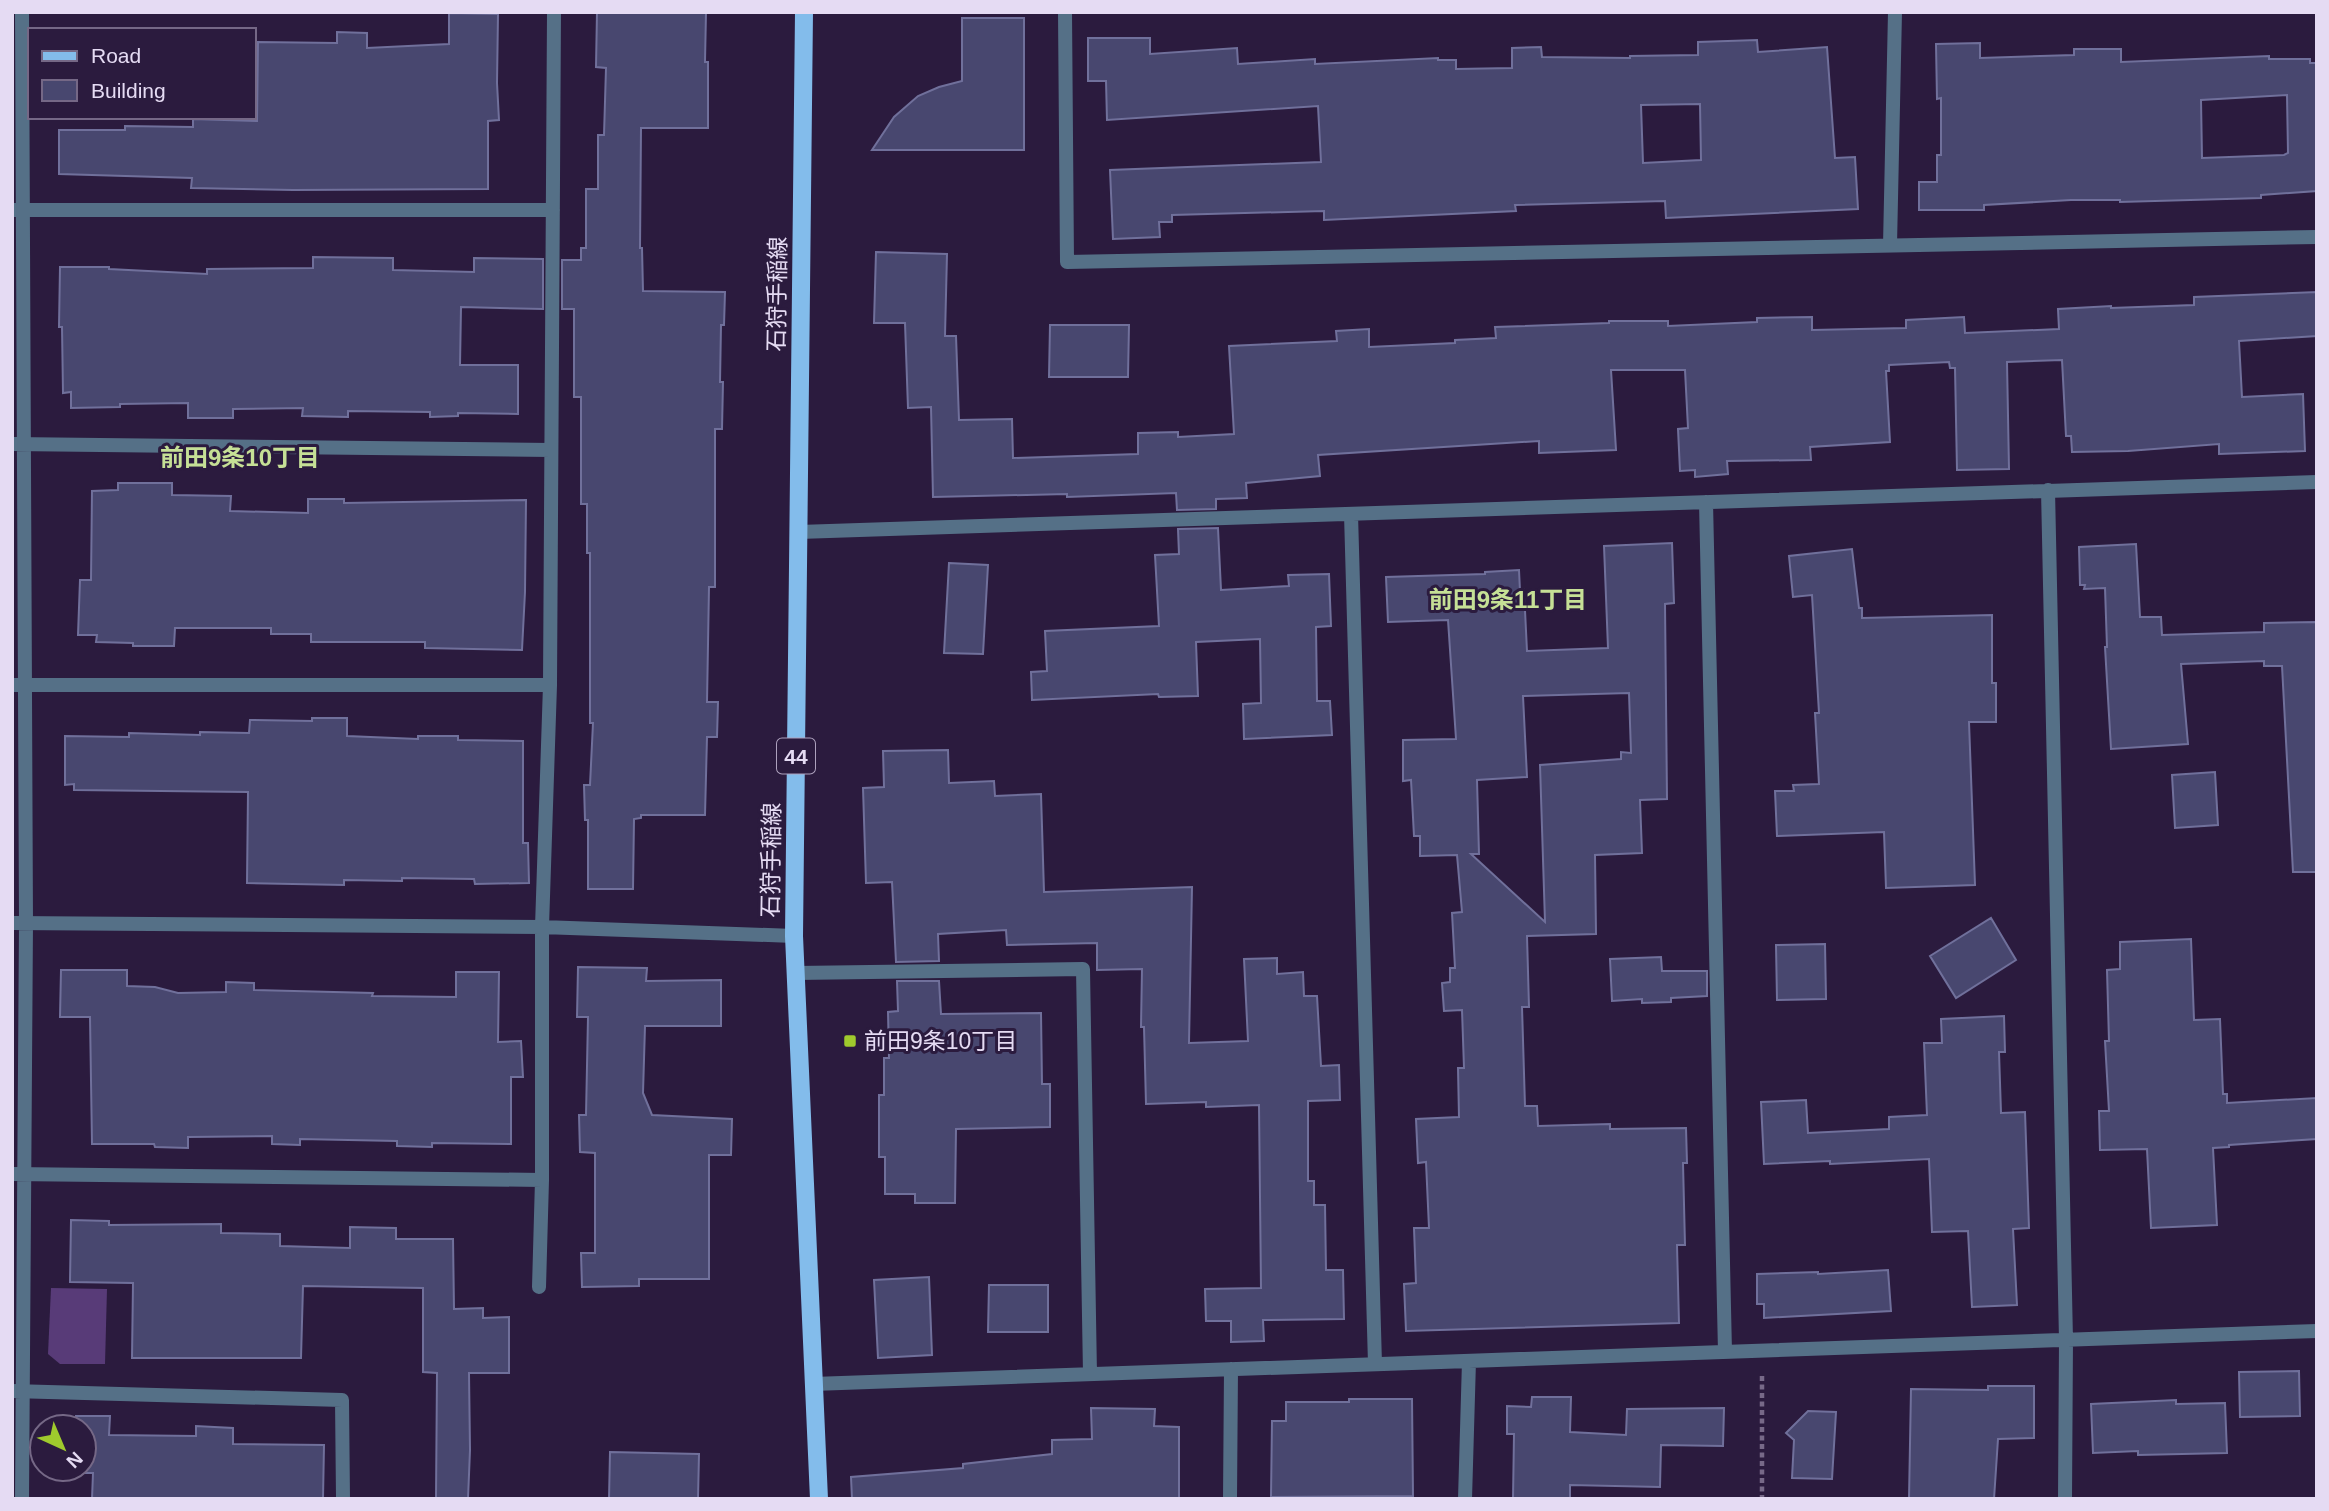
<svg xmlns="http://www.w3.org/2000/svg" width="2329" height="1511" viewBox="0 0 2329 1511" font-family="Helvetica,'Noto Sans JP',sans-serif">
<style>
.green{fill:#583b78}
.building{fill:#48476f;stroke:#70709b;stroke-width:2;fill-rule:evenodd}
.lines{fill:none;stroke-linecap:round;stroke-linejoin:round}
.path{stroke:#776988;stroke-width:4.5;stroke-dasharray:5 3.5;stroke-linecap:butt}
.minor{stroke:#557087;stroke-width:14}
.primary{stroke:#83bceb;stroke-width:18}
.poi-dot{fill:#9fca2d;stroke:#2b1b3e;stroke-width:2.5}
.labels{text-anchor:middle;dominant-baseline:central;stroke-width:6;stroke-linejoin:round;paint-order:stroke}
.shield{fill:#2b1b3e;stroke:#ada1bd;stroke-width:2}
.shield-label{font-size:21px;font-weight:bold;fill:#e5dbf3}
.street-label{font-size:23px;fill:#e5dbf3;stroke:#2b1b3e}
.poi-label{font-size:23px;fill:#e5dbf3;stroke:#2b1b3e;text-anchor:start}
.neighbourhood-label{font-size:24px;font-weight:bold;fill:#c6e096;stroke:#2b1b3e}
</style>
<rect width="100%" height="100%" fill="#2b1b3e"/>
<!-- green -->
<path class="green" d="M 51,1288 L 107,1289 L 105,1364 L 60,1364 L 48,1354 Z"/>
<!-- building -->
<path class="building" d="M 597,12 L 706,12 L 705,62 L 708,62 L 708,128 L 641,128 L 640,248 L 642,248 L 643,291 L 725,292 L 724,325 L 721,325 L 720,382 L 723,382 L 722,429 L 715,429 L 715,587 L 709,587 L 707,702 L 718,702 L 717,737 L 707,737 L 705,815 L 641,815 L 641,818 L 634,819 L 633,889 L 588,889 L 588,820 L 585,820 L 584,785 L 590,785 L 593,723 L 590,723 L 590,553 L 587,553 L 587,504 L 581,504 L 581,397 L 574,397 L 574,309 L 562,309 L 562,260 L 581,260 L 581,248 L 586,248 L 586,189 L 598,189 L 598,135 L 604,135 L 606,68 L 596,67 Z
M 449,13 L 498,14 L 497,83 L 499,120 L 488,121 L 488,189 L 293,190 L 191,188 L 192,178 L 59,174 L 59,130 L 125,130 L 125,126 L 193,127 L 193,119 L 257,121 L 258,42 L 337,43 L 337,32 L 367,33 L 367,48 L 449,44 Z
M 962,18 L 1024,18 L 1024,150 L 872,150 L 894,117 L 918,96 L 939,87 L 962,81 Z
M 1088,38 L 1150,38 L 1150,54 L 1237,48 L 1238,64 L 1315,59 L 1315,64 L 1438,58 L 1438,60 L 1456,60 L 1456,69 L 1512,68 L 1512,48 L 1541,47 L 1542,57 L 1630,58 L 1630,56 L 1698,55 L 1698,42 L 1757,40 L 1758,52 L 1827,47 L 1835,158 L 1855,157 L 1858,209 L 1666,218 L 1665,201 L 1515,205 L 1516,211 L 1324,220 L 1324,211 L 1172,215 L 1172,222 L 1159,222 L 1160,237 L 1113,239 L 1110,170 L 1321,162 L 1318,106 L 1107,120 L 1106,81 L 1088,81 ZM 1700,104 L 1701,160 L 1643,163 L 1641,105 Z
M 1980,43 L 1980,58 L 2074,55 L 2074,49 L 2121,49 L 2121,62 L 2269,56 L 2269,59 L 2310,59 L 2310,63 L 2317,63 L 2317,191 L 2261,195 L 2261,198 L 2120,202 L 2120,200 L 2071,200 L 1984,205 L 1984,210 L 1919,210 L 1919,182 L 1937,182 L 1937,155 L 1941,155 L 1941,98 L 1937,99 L 1936,44 ZM 2287,95 L 2288,153 L 2284,155 L 2202,158 L 2201,100 Z
M 876,252 L 947,254 L 945,336 L 956,336 L 959,420 L 1012,419 L 1013,458 L 1138,454 L 1138,433 L 1178,432 L 1178,437 L 1234,434 L 1229,346 L 1337,341 L 1336,331 L 1369,329 L 1369,347 L 1455,343 L 1455,340 L 1496,338 L 1495,327 L 1609,323 L 1609,321 L 1668,321 L 1668,326 L 1757,322 L 1757,318 L 1812,317 L 1812,330 L 1906,328 L 1906,320 L 1964,317 L 1965,333 L 2059,329 L 2058,309 L 2111,306 L 2111,308 L 2194,305 L 2194,297 L 2317,292 L 2317,336 L 2239,341 L 2242,397 L 2303,394 L 2305,451 L 2219,454 L 2219,444 L 2128,451 L 2072,452 L 2071,436 L 2066,436 L 2062,360 L 2007,362 L 2009,469 L 1957,470 L 1955,368 L 1950,368 L 1949,362 L 1889,365 L 1889,371 L 1886,371 L 1890,442 L 1810,447 L 1811,460 L 1727,461 L 1728,474 L 1695,477 L 1695,470 L 1680,471 L 1678,429 L 1688,428 L 1685,370 L 1611,370 L 1616,450 L 1539,453 L 1539,441 L 1318,455 L 1320,476 L 1246,483 L 1247,498 L 1216,499 L 1216,509 L 1177,510 L 1176,493 L 1067,497 L 1067,494 L 933,497 L 931,407 L 908,408 L 905,323 L 874,323 Z
M 313,257 L 393,258 L 393,270 L 474,272 L 474,258 L 543,259 L 543,309 L 461,307 L 460,365 L 518,365 L 518,414 L 458,413 L 458,416 L 430,417 L 430,412 L 348,411 L 348,417 L 302,416 L 303,408 L 233,409 L 233,418 L 188,418 L 188,403 L 120,404 L 120,407 L 71,408 L 71,392 L 63,393 L 62,327 L 59,327 L 60,267 L 109,267 L 109,269 L 207,274 L 207,269 L 313,268 Z
M 1050,325 L 1129,325 L 1128,377 L 1049,377 Z
M 118,483 L 172,483 L 172,495 L 231,496 L 230,511 L 308,513 L 308,499 L 344,499 L 344,503 L 526,500 L 525,592 L 522,650 L 425,648 L 425,642 L 311,642 L 311,634 L 271,634 L 271,628 L 175,628 L 174,646 L 133,646 L 133,643 L 96,642 L 97,635 L 78,635 L 80,580 L 91,580 L 92,491 L 118,490 Z
M 1218,528 L 1221,590 L 1289,586 L 1288,575 L 1329,574 L 1331,626 L 1316,627 L 1317,701 L 1330,701 L 1332,735 L 1244,739 L 1243,704 L 1261,703 L 1260,639 L 1196,642 L 1198,696 L 1159,697 L 1158,694 L 1032,700 L 1031,672 L 1047,671 L 1045,631 L 1159,626 L 1155,555 L 1179,554 L 1178,529 Z
M 1672,543 L 1674,603 L 1665,604 L 1667,799 L 1640,800 L 1642,853 L 1595,855 L 1596,934 L 1527,936 L 1529,1007 L 1522,1007 L 1525,1106 L 1537,1106 L 1538,1126 L 1610,1124 L 1610,1129 L 1686,1128 L 1687,1163 L 1683,1163 L 1685,1245 L 1677,1245 L 1679,1323 L 1406,1331 L 1404,1284 L 1416,1283 L 1414,1228 L 1429,1228 L 1426,1162 L 1418,1163 L 1416,1119 L 1459,1117 L 1458,1068 L 1464,1068 L 1462,1010 L 1444,1011 L 1442,983 L 1450,982 L 1450,968 L 1455,968 L 1452,913 L 1462,912 L 1457,855 L 1420,856 L 1420,836 L 1414,836 L 1411,780 L 1403,781 L 1403,740 L 1456,739 L 1448,620 L 1388,622 L 1386,577 L 1485,574 L 1485,572 L 1519,570 L 1520,591 L 1524,590 L 1527,651 L 1608,648 L 1604,546 ZM 1629,693 L 1631,753 L 1621,752 L 1621,759 L 1540,765 L 1545,922 L 1471,854 L 1479,854 L 1477,780 L 1527,777 L 1523,696 Z
M 2136,544 L 2140,617 L 2161,617 L 2162,635 L 2264,632 L 2264,623 L 2317,622 L 2317,872 L 2293,872 L 2282,666 L 2264,666 L 2264,661 L 2181,664 L 2188,744 L 2111,749 L 2105,647 L 2107,647 L 2105,588 L 2084,589 L 2085,585 L 2080,585 L 2079,547 Z
M 1852,549 L 1859,608 L 1862,608 L 1862,618 L 1992,615 L 1992,683 L 1996,683 L 1996,722 L 1969,722 L 1975,885 L 1886,888 L 1884,832 L 1777,836 L 1775,791 L 1794,791 L 1793,785 L 1819,784 L 1815,713 L 1819,713 L 1812,595 L 1793,597 L 1789,556 Z
M 949,563 L 988,565 L 983,654 L 944,653 Z
M 312,718 L 347,718 L 347,736 L 418,739 L 418,736 L 458,736 L 458,740 L 523,741 L 523,843 L 528,843 L 529,883 L 475,884 L 474,879 L 402,878 L 402,881 L 344,880 L 344,885 L 247,883 L 248,792 L 74,790 L 74,784 L 65,785 L 65,736 L 129,737 L 129,733 L 200,735 L 200,732 L 249,733 L 250,720 L 312,721 Z
M 948,750 L 949,783 L 994,781 L 995,796 L 1041,794 L 1044,892 L 1192,887 L 1189,1043 L 1248,1041 L 1244,959 L 1277,958 L 1277,974 L 1303,972 L 1304,996 L 1317,996 L 1321,1066 L 1339,1065 L 1340,1100 L 1308,1101 L 1308,1181 L 1314,1181 L 1314,1205 L 1325,1205 L 1326,1270 L 1343,1270 L 1344,1319 L 1263,1320 L 1264,1341 L 1231,1342 L 1231,1321 L 1206,1321 L 1205,1289 L 1261,1288 L 1259,1105 L 1206,1107 L 1206,1102 L 1146,1104 L 1144,1027 L 1141,1027 L 1142,969 L 1097,970 L 1097,943 L 1007,945 L 1006,930 L 938,934 L 939,961 L 896,962 L 892,882 L 866,883 L 863,788 L 884,787 L 883,751 Z
M 2215,772 L 2218,825 L 2175,828 L 2172,775 Z
M 1991,918 L 2016,960 L 1956,998 L 1930,956 Z
M 2191,939 L 2194,1020 L 2220,1019 L 2223,1094 L 2227,1094 L 2227,1103 L 2317,1098 L 2317,1139 L 2229,1145 L 2229,1147 L 2213,1148 L 2217,1225 L 2151,1228 L 2147,1149 L 2100,1150 L 2099,1111 L 2109,1111 L 2105,1041 L 2109,1041 L 2107,970 L 2120,969 L 2120,942 Z
M 1825,944 L 1826,999 L 1777,1000 L 1776,945 Z
M 1661,957 L 1662,971 L 1707,971 L 1707,996 L 1671,998 L 1671,1002 L 1642,1003 L 1642,999 L 1612,1001 L 1610,959 Z
M 578,967 L 647,968 L 646,981 L 721,980 L 721,1026 L 645,1026 L 643,1093 L 652,1115 L 732,1119 L 731,1155 L 709,1155 L 709,1279 L 639,1279 L 639,1286 L 582,1287 L 581,1253 L 595,1253 L 595,1153 L 580,1152 L 579,1115 L 586,1115 L 588,1017 L 577,1017 Z
M 61,970 L 127,970 L 127,986 L 155,987 L 178,993 L 226,992 L 226,982 L 254,983 L 254,990 L 373,993 L 372,996 L 456,997 L 456,972 L 499,972 L 498,1042 L 521,1041 L 523,1077 L 511,1077 L 511,1144 L 432,1143 L 432,1147 L 397,1146 L 397,1141 L 300,1139 L 300,1145 L 272,1144 L 272,1136 L 188,1137 L 188,1148 L 155,1147 L 154,1144 L 92,1144 L 90,1017 L 60,1017 Z
M 897,981 L 939,981 L 941,1014 L 1041,1013 L 1042,1084 L 1050,1084 L 1050,1127 L 956,1129 L 955,1203 L 915,1203 L 915,1194 L 885,1194 L 885,1157 L 879,1157 L 879,1095 L 884,1095 L 884,1058 L 889,1058 L 888,1012 L 898,1011 Z
M 2004,1016 L 2005,1052 L 1999,1052 L 2001,1113 L 2025,1112 L 2029,1228 L 2013,1229 L 2017,1305 L 1972,1307 L 1968,1231 L 1932,1232 L 1929,1159 L 1830,1164 L 1830,1161 L 1764,1164 L 1761,1102 L 1806,1100 L 1808,1133 L 1889,1129 L 1889,1117 L 1927,1115 L 1924,1043 L 1942,1043 L 1941,1019 Z
M 71,1220 L 109,1221 L 109,1225 L 221,1224 L 221,1233 L 280,1234 L 280,1246 L 350,1248 L 350,1227 L 396,1228 L 396,1239 L 453,1239 L 454,1309 L 483,1308 L 483,1318 L 509,1317 L 509,1373 L 469,1373 L 470,1450 L 468,1499 L 436,1499 L 437,1373 L 423,1372 L 423,1288 L 303,1286 L 301,1358 L 132,1358 L 133,1283 L 70,1282 Z
M 1888,1270 L 1891,1311 L 1764,1318 L 1764,1304 L 1757,1304 L 1757,1274 L 1818,1272 L 1818,1274 Z
M 929,1277 L 932,1355 L 878,1358 L 874,1280 Z
M 989,1285 L 1048,1285 L 1048,1332 L 988,1332 Z
M 2299,1371 L 2300,1416 L 2240,1417 L 2239,1372 Z
M 1988,1386 L 2034,1386 L 2034,1438 L 1998,1439 L 1994,1499 L 1909,1499 L 1911,1389 L 1988,1390 Z
M 1532,1397 L 1571,1397 L 1570,1432 L 1626,1435 L 1627,1409 L 1724,1408 L 1723,1446 L 1661,1445 L 1660,1487 L 1570,1485 L 1570,1499 L 1513,1499 L 1514,1434 L 1507,1434 L 1507,1406 L 1531,1407 Z
M 1349,1399 L 1412,1399 L 1413,1496 L 1271,1497 L 1272,1421 L 1286,1421 L 1286,1402 L 1349,1402 Z
M 2176,1400 L 2176,1404 L 2225,1403 L 2227,1453 L 2138,1455 L 2138,1451 L 2093,1453 L 2091,1404 Z
M 1091,1408 L 1155,1409 L 1154,1426 L 1179,1427 L 1179,1498 L 852,1499 L 851,1477 L 963,1468 L 963,1464 L 1052,1454 L 1052,1440 L 1092,1439 Z
M 1808,1411 L 1836,1412 L 1832,1479 L 1792,1478 L 1794,1440 L 1786,1433 Z
M 76,1416 L 110,1416 L 109,1435 L 196,1436 L 196,1426 L 233,1428 L 233,1444 L 324,1445 L 323,1499 L 92,1499 L 93,1473 L 75,1473 L 75,1469 L 84,1469 L 84,1427 L 76,1427 Z
M 610,1452 L 699,1454 L 698,1499 L 609,1499 Z"/>
<g class="lines">
<!-- path -->
<path class="path" d="M 1762,1376 L 1762,1499"/>
<!-- minor -->
<path class="minor" d="M 1065,12 L 1067,262 L 2317,237
M 12,210 L 553,210
M 1890,245 L 1895,12
M 12,444 L 551,450
M 2048,490 L 2066,1340 L 2065,1499
M 1706,502 L 1725,1352
M 1351,514 L 1375,1364
M 799,532 L 2317,482
M 12,685 L 550,685
M 12,923 L 542,927 L 794,936
M 796,973 L 1083,969 L 1090,1374
M 12,1174 L 542,1180
M 539,1287 L 542,1180 L 542,927 L 550,685 L 554,12
M 813,1384 L 2317,1331
M 12,1391 L 342,1400 L 343,1499
M 22,1499 L 26,923 L 22,12
M 1230,1499 L 1231,1369
M 1465,1499 L 1469,1361"/>
<!-- primary -->
<path class="primary" d="M 804,12 L 794,936 L 819,1499"/>
</g>
<!-- markers -->
<rect class="poi-dot" x="843" y="1034" width="14" height="14" rx="3.5"/>
<g class="labels">
<!-- shield labels -->
<rect class="shield" x="777" y="738.5" width="38" height="35" rx="5"/>
<g class="shield-label">
<text x="796" y="756">44</text>
</g>
<!-- street labels -->
<g class="street-label">
<text transform="translate(777 294) rotate(-89)">石狩手稲線</text>
<text transform="translate(771 860) rotate(-89)">石狩手稲線</text>
</g>
<!-- poi labels -->
<g class="poi-label">
<text x="864" y="1041">前田9条10丁目</text>
</g>
<!-- neighbourhood labels -->
<g class="neighbourhood-label">
<text x="240" y="457">前田9条10丁目</text>
<text x="1508" y="599">前田9条11丁目</text>
</g>
</g>
<!-- border -->
<rect width="2329" height="1511" fill="none" stroke="#e5dbf3" stroke-width="28"/>
<!-- legend -->
<rect x="28" y="28" width="228" height="91" fill="#2b1b3e" stroke="#756886" stroke-width="2"/>
<rect x="42" y="51" width="35" height="10" fill="#83bceb" stroke="#756886" stroke-width="2"/>
<text x="91" y="63" font-size="21" fill="#e5dbf3">Road</text>
<rect x="42" y="80" width="35" height="21" fill="#48476f" stroke="#756886" stroke-width="2"/>
<text x="91" y="98" font-size="21" fill="#e5dbf3">Building</text>
<!-- north arrow -->
<g transform="translate(63 1448) rotate(136)"><circle r="33" fill="#2b1b3e" stroke="#756886" stroke-width="2"/>
<path d="M0-5L12 26L0 18L-12 26Z" fill="#9fca2d"/>
<text y="-10" font-size="19" font-weight="bold" text-anchor="middle" fill="#e5dbf3">N</text>
</g>
</svg>
